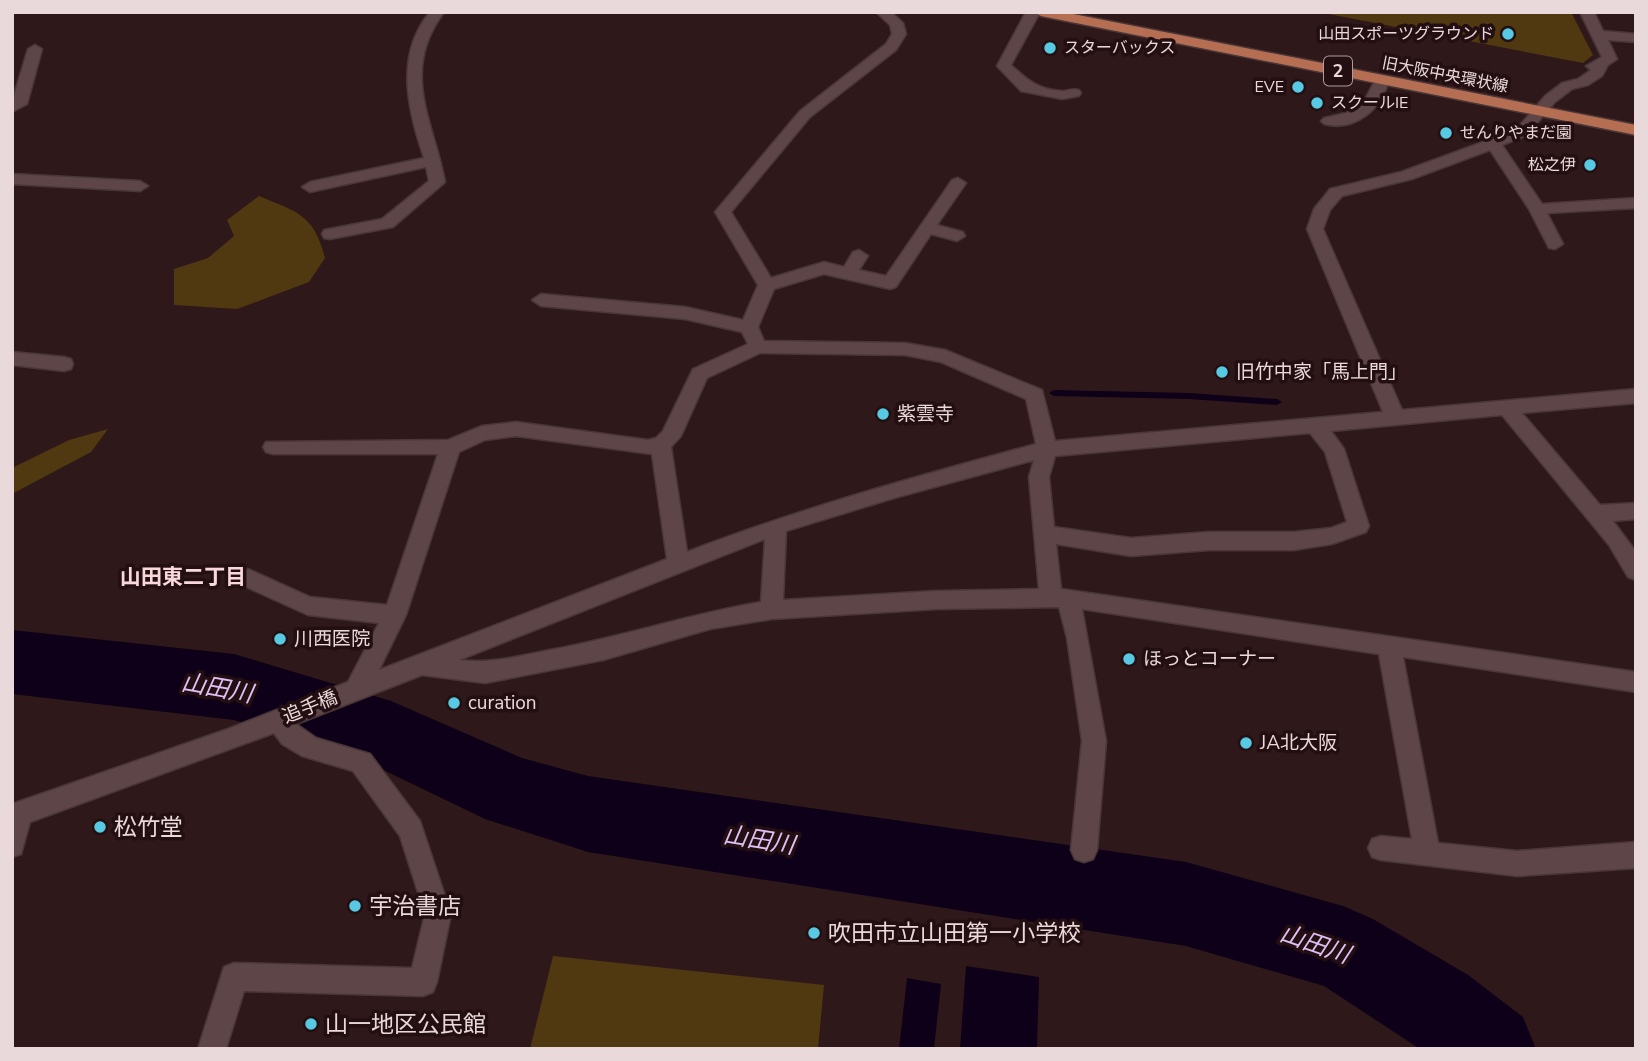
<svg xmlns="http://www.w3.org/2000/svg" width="1648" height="1061" viewBox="0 0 1648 1061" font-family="'Nunito Sans','Noto Sans JP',sans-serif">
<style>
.green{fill:#503810}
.water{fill:#0e0018}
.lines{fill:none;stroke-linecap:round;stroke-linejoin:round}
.stream{fill:#0e0018;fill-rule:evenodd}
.river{fill:#0e0018;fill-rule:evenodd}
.minor-casing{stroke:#483638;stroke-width:3}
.major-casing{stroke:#483638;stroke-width:3}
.minor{fill:#5e4547;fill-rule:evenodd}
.major{fill:#b66e52;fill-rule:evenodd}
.poi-dot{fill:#58c9e3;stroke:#230e11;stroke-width:2.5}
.labels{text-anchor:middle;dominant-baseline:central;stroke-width:7;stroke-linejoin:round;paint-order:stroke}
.far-poi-label{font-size:16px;fill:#ead9da;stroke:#230e11;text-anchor:end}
.far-street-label{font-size:16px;fill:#ead9da;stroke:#230e11}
.shield{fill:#230e11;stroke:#ae9c9e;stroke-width:2}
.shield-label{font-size:18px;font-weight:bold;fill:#ead9da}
.poi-label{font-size:19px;fill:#ead9da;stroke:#230e11;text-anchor:start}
.street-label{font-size:19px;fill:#ead9da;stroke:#230e11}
.neighbourhood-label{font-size:21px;font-weight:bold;fill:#f8d8da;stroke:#230e11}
.near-poi-label{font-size:23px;fill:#ead9da;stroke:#230e11;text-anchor:start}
.near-water-label{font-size:24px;font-style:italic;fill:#debff6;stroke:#230e11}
</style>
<rect width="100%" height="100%" fill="#2e181a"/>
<!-- green -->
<path class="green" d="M 1318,12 L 1571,12 L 1593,55 L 1583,63 Z
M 259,196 C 297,212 314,214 325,258 L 309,282 L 237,309 L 174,305 L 174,269 L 208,258 L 234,236 L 227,220 Z
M 108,429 L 91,452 L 12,494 L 12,468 L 69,440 Z
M 553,956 L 824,985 L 818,1049 L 530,1049 Z"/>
<!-- water -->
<path class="water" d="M 966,966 L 1039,977 L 1037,1049 L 960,1049 Z
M 907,978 L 941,984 L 934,1049 L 899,1049 Z"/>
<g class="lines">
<!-- stream -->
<path class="stream" d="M 1054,390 L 1189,393 L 1277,399 L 1282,402 L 1277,405 L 1189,399 L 1054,396 L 1049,393 Z"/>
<!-- river -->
<path class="river" d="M 12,630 L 234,654 L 391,701 L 522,758 L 588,776 L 1186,862 L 1343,906 L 1373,919 L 1468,975 L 1523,1017 L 1536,1049 L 1420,1049 L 1324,986 L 1186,946 L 588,852 L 485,819 L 373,765 L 234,720 L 12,694 Z"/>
<!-- minor casing -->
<g class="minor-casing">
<path id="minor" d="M 430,12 L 444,12 C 399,72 434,122 445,182 L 393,227 L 330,239 L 324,238 L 322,234 L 324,230 L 382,219 L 429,181 L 426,167 L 310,192 L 302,187 L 310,182 L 424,158 C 408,111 394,55 430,12 Z
M 876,12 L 891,12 L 903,23 L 906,34 L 896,50 L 810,117 L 731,212 L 771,278 L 824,262 L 844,267 L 853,252 L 859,250 L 868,256 L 859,270 L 886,276 L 952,180 L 958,178 L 966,183 L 937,225 L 963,232 L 965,236 L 957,241 L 931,234 L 896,287 L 890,289 L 824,274 L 774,289 L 758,327 L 764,341 L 905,343 L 945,350 L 1042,390 L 1055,441 L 1383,412 L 1307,229 L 1314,209 L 1330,189 L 1401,172 L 1516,130 L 1545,96 L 1562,83 L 1578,79 L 1591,70 L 1586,66 L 1602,57 L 1580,12 L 1594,12 L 1603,31 L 1636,34 L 1636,42 L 1608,40 L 1617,59 L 1608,65 L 1602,76 L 1588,85 L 1572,89 L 1555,102 L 1526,136 L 1502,145 L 1542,204 L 1636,198 L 1636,208 L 1547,213 L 1563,244 L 1555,249 L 1549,248 L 1529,209 L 1490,150 L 1412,179 L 1342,196 L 1330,210 L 1323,229 L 1402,410 L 1636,389 L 1636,403 L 1522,413 L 1600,505 L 1636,503 L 1636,519 L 1613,521 L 1636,552 L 1636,580 L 1628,577 L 1609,545 L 1502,415 L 1331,431 L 1344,449 L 1369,526 L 1366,532 L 1332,544 L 1294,550 L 1209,550 L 1131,556 L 1056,544 L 1061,589 L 1636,672 L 1636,692 L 1403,657 L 1438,843 L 1517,851 L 1636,842 L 1636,868 L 1517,876 L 1381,860 L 1372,857 L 1368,848 L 1372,839 L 1381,836 L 1412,839 L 1379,654 L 1082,609 L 1106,741 L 1097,850 L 1093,859 L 1084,862 L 1075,859 L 1071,850 L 1082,741 L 1067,638 L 1059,607 L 936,609 L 772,619 L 710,629 L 603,660 L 485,683 L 422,675 L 296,724 L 316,738 L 370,754 L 420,821 L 451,914 L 437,982 L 433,992 L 423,996 L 244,991 L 226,1049 L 198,1049 L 224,967 L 234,963 L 412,968 L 425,914 L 400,836 L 353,771 L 302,756 L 282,744 L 274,733 L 30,822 L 21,854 L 12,857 L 12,804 L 228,729 L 348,682 L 379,623 L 308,615 L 240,584 L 237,578 L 240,572 L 248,569 L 310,597 L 387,605 L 438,454 L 273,454 L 266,452 L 263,447 L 266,442 L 448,440 L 482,426 L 516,422 L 648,440 L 656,438 L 663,431 L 693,369 L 748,344 L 742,332 L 685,319 L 541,306 L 532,300 L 541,294 L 685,307 L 743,320 L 758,285 L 715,212 L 800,111 L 886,44 L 892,34 L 890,25 ZM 760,353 L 905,355 L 941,362 L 1026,399 L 1036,444 C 918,476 801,508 687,552 L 671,447 L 681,436 L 707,378 ZM 1310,433 L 1325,452 L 1347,522 L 1331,528 L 1294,532 L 1209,532 L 1131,538 L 1054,527 L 1049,477 L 1055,456 ZM 516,436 L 652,454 L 667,559 L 379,670 L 406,615 L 459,452 L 485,440 ZM 1034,460 L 1029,477 L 1039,589 L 936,591 L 783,600 L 786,531 L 894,498 ZM 765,539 L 761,602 C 690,614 621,637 550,650 C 519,656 491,664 459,660 Z
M 1026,12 L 1040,12 L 1011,65 C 1027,80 1039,90 1062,91 C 1068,91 1073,88 1079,90 L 1081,93 L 1079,96 L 1062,99 L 1021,91 L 997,66 Z
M 35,45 L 42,49 L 27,104 L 12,112 L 12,102 L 28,49 Z
M 1382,76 L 1389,80 C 1381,109 1356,132 1324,124 L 1321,121 L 1324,118 C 1366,108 1356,115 1377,77 Z
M 12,174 L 140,181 L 148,186 L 140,191 L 12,184 Z
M 12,352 L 64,357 L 71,359 L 73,364 L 71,369 L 64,371 L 12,365 Z"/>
</g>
<!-- major casing -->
<g class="major-casing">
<path id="major" d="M 1034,12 L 1063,12 L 1636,125 L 1636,135 L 1041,16 Z"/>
</g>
<!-- minor -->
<use href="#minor" class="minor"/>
<!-- major -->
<use href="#major" class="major"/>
</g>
<!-- markers -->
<g class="poi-dot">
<circle cx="1508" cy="34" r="7"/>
<circle cx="1050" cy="48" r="7"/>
<circle cx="1298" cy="87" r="7"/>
<circle cx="1317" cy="103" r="7"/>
<circle cx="1446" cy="133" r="7"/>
<circle cx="1590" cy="165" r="7"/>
<circle cx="1222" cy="372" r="7"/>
<circle cx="883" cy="414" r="7"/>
<circle cx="280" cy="639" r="7"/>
<circle cx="1129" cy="659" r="7"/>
<circle cx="454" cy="703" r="7"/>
<circle cx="1246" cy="743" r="7"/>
<circle cx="100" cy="827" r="7"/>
<circle cx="355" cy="906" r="7"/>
<circle cx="814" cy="933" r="7"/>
<circle cx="311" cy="1024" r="7"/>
</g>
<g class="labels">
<!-- far-poi labels -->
<g class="far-poi-label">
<text x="1494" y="34">山田スポーツグラウンド</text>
<text x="1064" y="48" text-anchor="start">スターバックス</text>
<text x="1284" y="87">EVE</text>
<text x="1331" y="103" text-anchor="start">スクールIE</text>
<text x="1460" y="133" text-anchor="start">せんりやまだ園</text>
<text x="1576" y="165">松之伊</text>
</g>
<!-- far-street labels -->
<g class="far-street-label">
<text transform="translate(1445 75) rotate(11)">旧大阪中央環状線</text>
</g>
<!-- shield labels -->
<rect class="shield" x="1324" y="56.5" width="28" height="29" rx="5"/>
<g class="shield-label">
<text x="1338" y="71">2</text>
</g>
<!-- poi labels -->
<g class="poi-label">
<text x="1236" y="372">旧竹中家「馬上門」</text>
<text x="897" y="414">紫雲寺</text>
<text x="294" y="639">川西医院</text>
<text x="1143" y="659">ほっとコーナー</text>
<text x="468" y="703">curation</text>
<text x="1260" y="743">JA北大阪</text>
</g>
<!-- street labels -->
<g class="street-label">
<text transform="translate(310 707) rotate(-22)">追手橋</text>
</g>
<!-- neighbourhood labels -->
<g class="neighbourhood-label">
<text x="183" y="577">山田東二丁目</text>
</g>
<!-- near-poi labels -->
<g class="near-poi-label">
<text x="114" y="827">松竹堂</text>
<text x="369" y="906">宇治書店</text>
<text x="828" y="933">吹田市立山田第一小学校</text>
<text x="325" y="1024">山一地区公民館</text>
</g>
<!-- near-water labels -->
<g class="near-water-label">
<text transform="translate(217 688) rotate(10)">山田川</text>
<text transform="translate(759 840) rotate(9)">山田川</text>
<text transform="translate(1315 944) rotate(19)">山田川</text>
</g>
</g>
<!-- border -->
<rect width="1648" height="1061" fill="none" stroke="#ead9da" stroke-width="28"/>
</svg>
